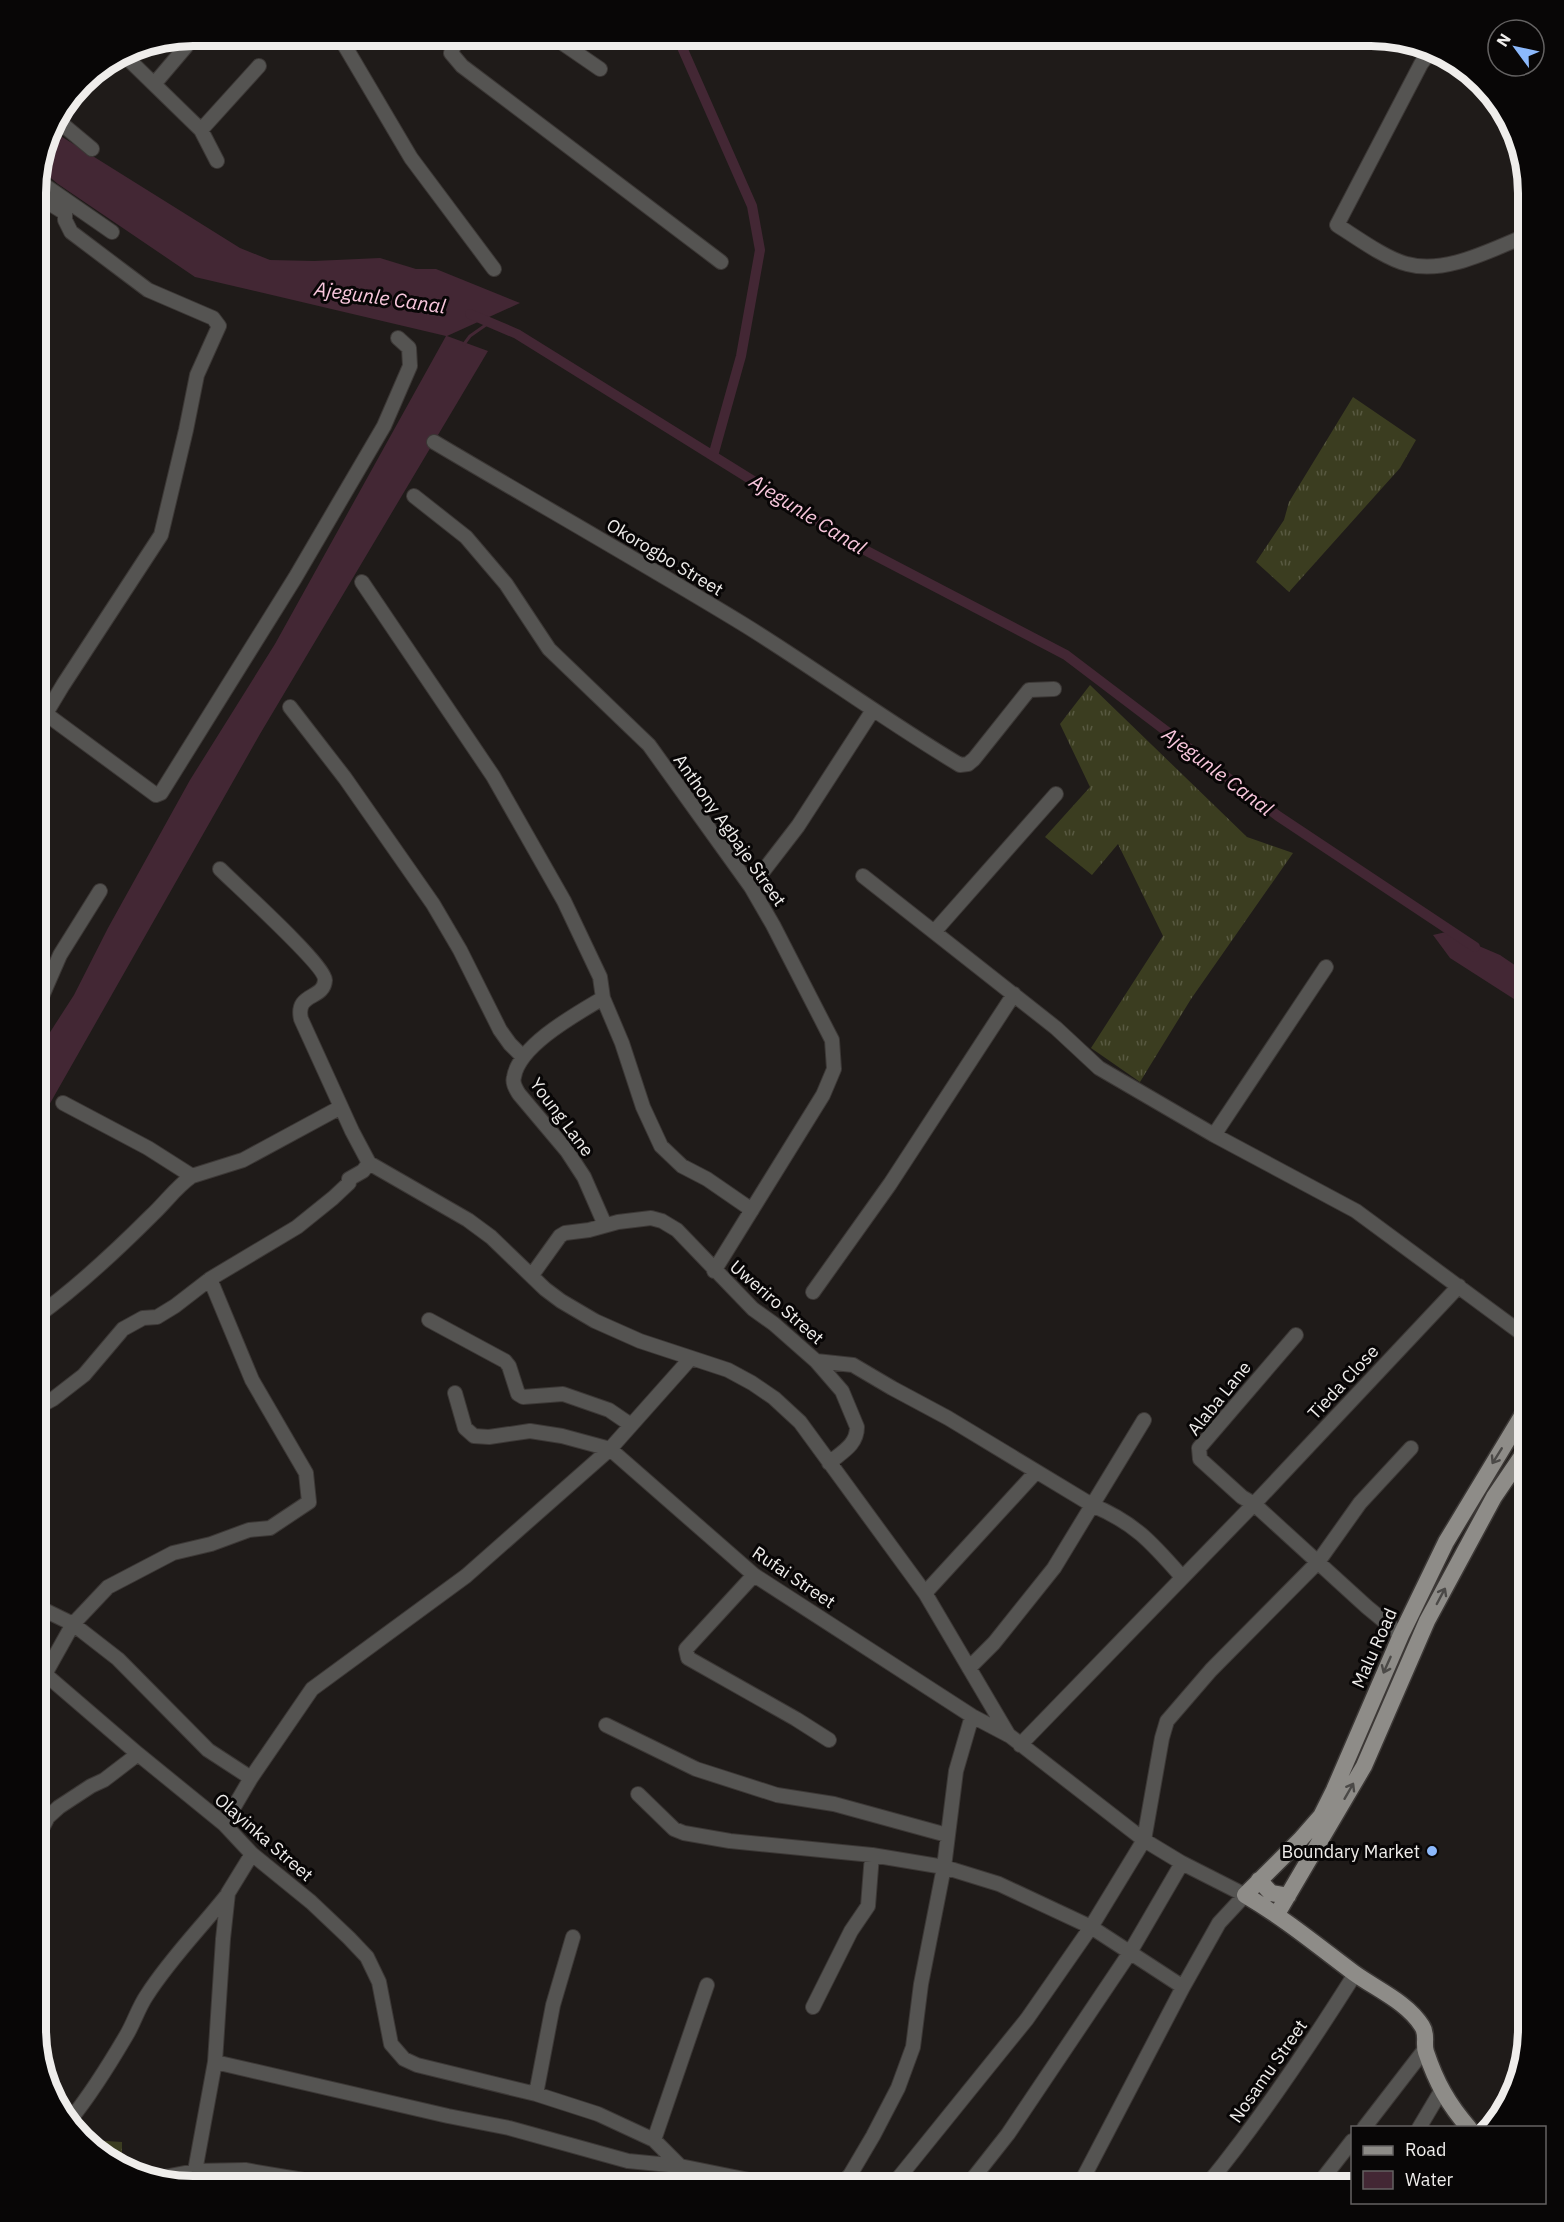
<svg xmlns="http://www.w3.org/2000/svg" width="1564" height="2222" viewBox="0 0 1564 2222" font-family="'IBM Plex Sans',sans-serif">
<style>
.grass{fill:url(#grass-tufts)}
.wetland{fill:url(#wetland-marsh)}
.water{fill:#432734}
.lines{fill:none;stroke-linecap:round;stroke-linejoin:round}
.stream{stroke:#432734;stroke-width:3}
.canal{stroke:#432734;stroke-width:10}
.minor-casing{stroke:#3c3836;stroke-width:16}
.major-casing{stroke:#3c3836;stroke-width:19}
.minor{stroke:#555452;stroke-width:14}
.major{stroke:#8e8c88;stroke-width:16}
.oneway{stroke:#4b4947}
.poi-dot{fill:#8cb9fc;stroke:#080606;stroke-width:2}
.labels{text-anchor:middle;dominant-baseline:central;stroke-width:6;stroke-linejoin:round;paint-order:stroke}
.street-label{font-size:18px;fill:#efedeb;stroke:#080606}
.poi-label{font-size:18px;fill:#efedeb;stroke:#080606;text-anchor:end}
.water-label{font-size:20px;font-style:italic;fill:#f9c7dd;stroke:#080606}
.rim{fill:none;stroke:#efedeb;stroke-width:8}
</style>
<defs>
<pattern id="grass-tufts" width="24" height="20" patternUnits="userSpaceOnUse" patternTransform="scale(1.5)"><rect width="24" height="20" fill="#3b3d20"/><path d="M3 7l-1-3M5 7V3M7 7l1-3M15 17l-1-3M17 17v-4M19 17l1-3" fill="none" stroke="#585941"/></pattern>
<pattern id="wetland-marsh" width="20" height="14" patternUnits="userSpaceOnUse" patternTransform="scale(1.5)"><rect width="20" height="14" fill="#3b3d20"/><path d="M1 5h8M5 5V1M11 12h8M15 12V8" fill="none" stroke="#585941"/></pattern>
</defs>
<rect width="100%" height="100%" fill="#1f1b19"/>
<!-- grass -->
<path class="grass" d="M 1353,397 L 1416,440 L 1400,468 L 1289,592 L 1256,562 L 1284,520 L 1289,502 Z
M 1090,685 L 1247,837 L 1293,853 L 1191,999 L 1140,1082 L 1091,1048 L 1163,936 L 1118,844 L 1092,875 L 1045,837 L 1090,787 L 1060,724 Z"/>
<!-- wetland -->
<path class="wetland" d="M 90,2140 L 122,2142 L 122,2167 L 115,2165 Z"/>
<!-- water -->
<path class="water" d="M 51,130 L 240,248 L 270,260 L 314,261 L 380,258 L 416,269 L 436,269 L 520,303 L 447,336 L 488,351 L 260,734 L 36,1128 L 36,1054 L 74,995 L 108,928 L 190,780 L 275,644 L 446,336 L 195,277 L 58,184 L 40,169 Z
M 1446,932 L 1500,955 L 1528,974 L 1528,1008 L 1450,958 L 1433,935 Z"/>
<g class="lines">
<!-- stream -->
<path class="stream" d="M 464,344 L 470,336 L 490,322"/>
<!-- canal -->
<path class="canal" d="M 677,36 L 752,206 L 760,250 L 741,356 L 713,456
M 470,314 L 517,334 L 861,548 L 1066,655 L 1278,816 L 1475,947"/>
<!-- minor casing -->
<g class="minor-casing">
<path id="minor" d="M 339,36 L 411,158 L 494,269
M 458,36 L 451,53 L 462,66 L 721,262
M 552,36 L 600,69
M 1430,52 L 1421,64 L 1337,225 C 1356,237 1386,259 1407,264 C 1446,275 1492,249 1528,235
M 123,54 L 201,130 L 217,161
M 155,83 L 195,36
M 56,119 L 92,149
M 201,130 L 259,66
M 37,180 L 112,232
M 434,442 C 537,503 641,562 743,624 C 816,669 886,721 960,765 L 968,764 L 974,759 L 1029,690 L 1054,689
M 414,496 L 466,537 L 506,584 L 549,649 L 649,745 L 751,887 L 773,925 L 832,1040 L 834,1069 L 823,1095 L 714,1271
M 362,582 L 493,776 L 564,901 L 600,977 L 603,998 L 622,1043 L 643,1107 L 661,1146 L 682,1166 L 707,1179 L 752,1210
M 290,707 L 345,778 L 433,904 L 460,950 L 500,1030 L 510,1044 L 523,1057
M 46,714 L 156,795 L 161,793 L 295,578 L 384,426 L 410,366 L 409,348 L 398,338
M 36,730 L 63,685 L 161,535 L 186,430 L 197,375 L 219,326 L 213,318 L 148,290 L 124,272 L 71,232 L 65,220 L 65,213 L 36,195
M 220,869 C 236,885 325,965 325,980 C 324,1000 295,992 301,1019 L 352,1131 L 369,1163 L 468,1220 L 491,1237 L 545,1289 L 561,1301 L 595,1321 L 640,1341 L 728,1370 L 752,1383 L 774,1398 L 800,1422 L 925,1593 L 1008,1734
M 863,876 L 1056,1028 L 1099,1068 L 1214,1135 L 1356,1211 L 1528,1338
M 751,887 L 798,826 L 873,710
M 934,932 L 1056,794
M 603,998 C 578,1013 519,1045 514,1077 C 512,1083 516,1089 519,1094 L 567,1151 L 584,1177 L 605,1225
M 36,1010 L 60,955 L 100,891
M 63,1103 L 148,1148 L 192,1176 L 243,1160 L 341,1107
M 1214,1135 L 1326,967
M 532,1275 L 560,1236 L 565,1233 L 589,1230 L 618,1222 L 651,1218 L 662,1221 L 677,1230 L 753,1309 L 774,1324 L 816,1361 L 842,1391 L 857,1427 C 857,1445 842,1452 829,1463
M 813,1292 L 890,1184 L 1014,994
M 36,1317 C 78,1287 116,1251 152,1215 C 166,1202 176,1187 192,1176
M 429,1320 L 505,1361 L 509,1366 L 518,1394 L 523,1397 L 563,1394 L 609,1410 L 631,1425
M 1296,1335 L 1199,1448 L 1200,1459 L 1242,1497 L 1254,1504 L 1367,1607 L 1401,1635
M 816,1361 L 853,1365 L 892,1388 L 948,1418 L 1092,1505 C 1135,1523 1152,1543 1182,1577
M 455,1393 L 465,1428 L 474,1436 L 489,1437 L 530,1431 L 562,1436 L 610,1449 L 754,1575 L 972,1716 L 1010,1736 L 1144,1840 L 1182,1863 L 1245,1895 L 1219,1923 L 1183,1987 L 1079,2186
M 36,1408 L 53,1399 L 84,1375 L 123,1329 L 143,1318 L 157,1317 L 175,1306 L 210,1279 L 297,1227 L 333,1198 L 349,1183 L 349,1179 L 363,1171 L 369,1163
M 36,1527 L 41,1500 L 36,1475
M 754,1575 L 686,1649 L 688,1658 L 796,1719 L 829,1740
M 925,1593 L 1036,1472
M 36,1606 L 73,1624 L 118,1659 L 208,1750 L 251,1778
M 969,1668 L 994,1643 L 1054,1568 L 1144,1420
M 36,1670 L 45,1674 L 138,1754 L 224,1824 L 252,1854 L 311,1902 L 349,1938 L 367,1957 L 379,1982 L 391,2044 L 404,2059 L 417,2065 L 536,2094 L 598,2114 L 654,2140 L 680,2166 L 754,2181 L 774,2181 L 782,2186
M 45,1674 L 73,1624 L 108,1587 L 173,1553 L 211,1544 L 249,1530 L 270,1528 L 309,1502 L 306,1473 L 252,1380 L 210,1279
M 606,1725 L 696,1769 L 777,1795 L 834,1804 L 947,1835
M 1020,1745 L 1254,1504 L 1459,1286
M 638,1794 L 674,1829 L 684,1833 L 730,1841 L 872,1855 L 944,1867 L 999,1884 L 1091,1927 L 1183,1987
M 224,1824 L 251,1778 L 312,1689 L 466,1576 L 610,1449 L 691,1358
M 36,1840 L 48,1817 L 59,1807 L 91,1786 L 104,1780 L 138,1754
M 813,2007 L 851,1931 L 868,1906 L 872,1855
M 215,2062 L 448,2116 L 509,2128 L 628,2161 L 680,2166
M 536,2094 L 553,2005 L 573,1937
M 70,2120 C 91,2094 109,2065 126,2036 C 134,2023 138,2008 147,1995 C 170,1959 200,1929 227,1895
M 1364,2128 L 1425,2049
M 1419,2128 L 1441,2091
M 654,2140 L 707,1985
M 195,2171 L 215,2062 L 223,1939 L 228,1893 L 252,1854
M 159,2178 L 195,2171 L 245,2170 L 339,2186
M 840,2186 L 850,2175 L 873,2136 L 898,2088 L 913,2047 L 921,1984 L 944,1867 L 956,1771 L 972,1716
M 892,2186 L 1027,2019 L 1091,1927 L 1144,1840 L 1162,1738 L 1167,1721 L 1211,1670 L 1318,1562 L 1360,1503 L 1411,1448
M 967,2186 L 1008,2134 L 1129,1954 L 1182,1863
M 1206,2186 C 1261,2119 1309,2047 1355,1974
M 1317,2186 L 1352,2141"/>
</g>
<!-- major casing -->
<g class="major-casing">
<path id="major" d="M 1259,1880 L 1271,1893 L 1288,1896
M 1277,1914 L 1364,1766 L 1427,1621 L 1494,1497 L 1528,1447
M 1469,2128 C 1448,2104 1436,2082 1426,2052 C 1423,2043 1428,2035 1422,2026 C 1407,2002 1376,1989 1354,1973 C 1318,1946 1284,1918 1245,1895 L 1300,1840 L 1321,1816 L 1334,1790 L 1401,1635 L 1446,1542 L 1528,1406"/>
</g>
<!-- minor -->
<use href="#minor" class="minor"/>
<!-- major -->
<use href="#major" class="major"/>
</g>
<!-- one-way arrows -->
<defs><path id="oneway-shaft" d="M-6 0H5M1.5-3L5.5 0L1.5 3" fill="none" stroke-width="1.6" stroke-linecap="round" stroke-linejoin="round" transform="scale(1.5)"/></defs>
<g class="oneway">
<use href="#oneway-shaft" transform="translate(1497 1456) rotate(122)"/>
<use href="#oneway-shaft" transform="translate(1441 1596) rotate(-62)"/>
<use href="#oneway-shaft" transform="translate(1387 1665) rotate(114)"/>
<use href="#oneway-shaft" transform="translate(1349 1791) rotate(-60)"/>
</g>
<!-- markers -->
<circle class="poi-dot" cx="1432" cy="1851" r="6"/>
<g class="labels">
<!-- street labels -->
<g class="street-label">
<text transform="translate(665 557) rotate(31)">Okorogbo Street</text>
<text transform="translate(730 830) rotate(55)">Anthony Agbaje Street</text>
<text transform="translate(562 1117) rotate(53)">Young Lane</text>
<text transform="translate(777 1302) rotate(41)">Uweriro Street</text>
<text transform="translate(1343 1382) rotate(-47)">Tieda Close</text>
<text transform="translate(1219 1398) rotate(-51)">Alaba Lane</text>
<text transform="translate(794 1577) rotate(34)">Rufai Street</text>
<text transform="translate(1374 1648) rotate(-66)">Malu Road</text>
<text transform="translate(264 1837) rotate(41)">Olayinka Street</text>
<text transform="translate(1268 2071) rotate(-55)">Nosamu Street</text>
</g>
<!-- poi labels -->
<g class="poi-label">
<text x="1420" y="1851">Boundary Market</text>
</g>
<!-- water labels -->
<g class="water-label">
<text transform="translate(380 297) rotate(8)">Ajegunle Canal</text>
<text transform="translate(808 514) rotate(32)">Ajegunle Canal</text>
<text transform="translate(1218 771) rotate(37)">Ajegunle Canal</text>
</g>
</g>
<!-- crop -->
<path d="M0 0H1564V2222H0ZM193 46H1371A147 147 0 0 1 1518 193V2029A147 147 0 0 1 1371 2176H193A147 147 0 0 1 46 2029V193A147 147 0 0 1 193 46Z" fill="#080606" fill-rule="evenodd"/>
<path class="rim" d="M193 46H1371A147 147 0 0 1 1518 193V2029A147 147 0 0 1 1371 2176H193A147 147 0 0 1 46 2029V193A147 147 0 0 1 193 46Z"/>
<!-- legend -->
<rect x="1351" y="2126" width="195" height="78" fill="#080606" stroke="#646262" stroke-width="1.5"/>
<rect x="1363" y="2146" width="30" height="9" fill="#8e8c88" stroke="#646262" stroke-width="1.5"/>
<text x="1405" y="2156" font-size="18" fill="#efedeb">Road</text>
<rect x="1363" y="2171" width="30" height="18" fill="#432734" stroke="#646262" stroke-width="1.5"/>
<text x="1405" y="2186" font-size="18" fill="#efedeb">Water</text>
<!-- north arrow -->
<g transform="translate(1516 48) rotate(303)"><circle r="28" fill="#080606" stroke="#646262" stroke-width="1.5"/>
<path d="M0-4.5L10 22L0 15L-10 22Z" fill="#8cb9fc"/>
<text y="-9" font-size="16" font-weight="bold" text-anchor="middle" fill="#efedeb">N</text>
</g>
</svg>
